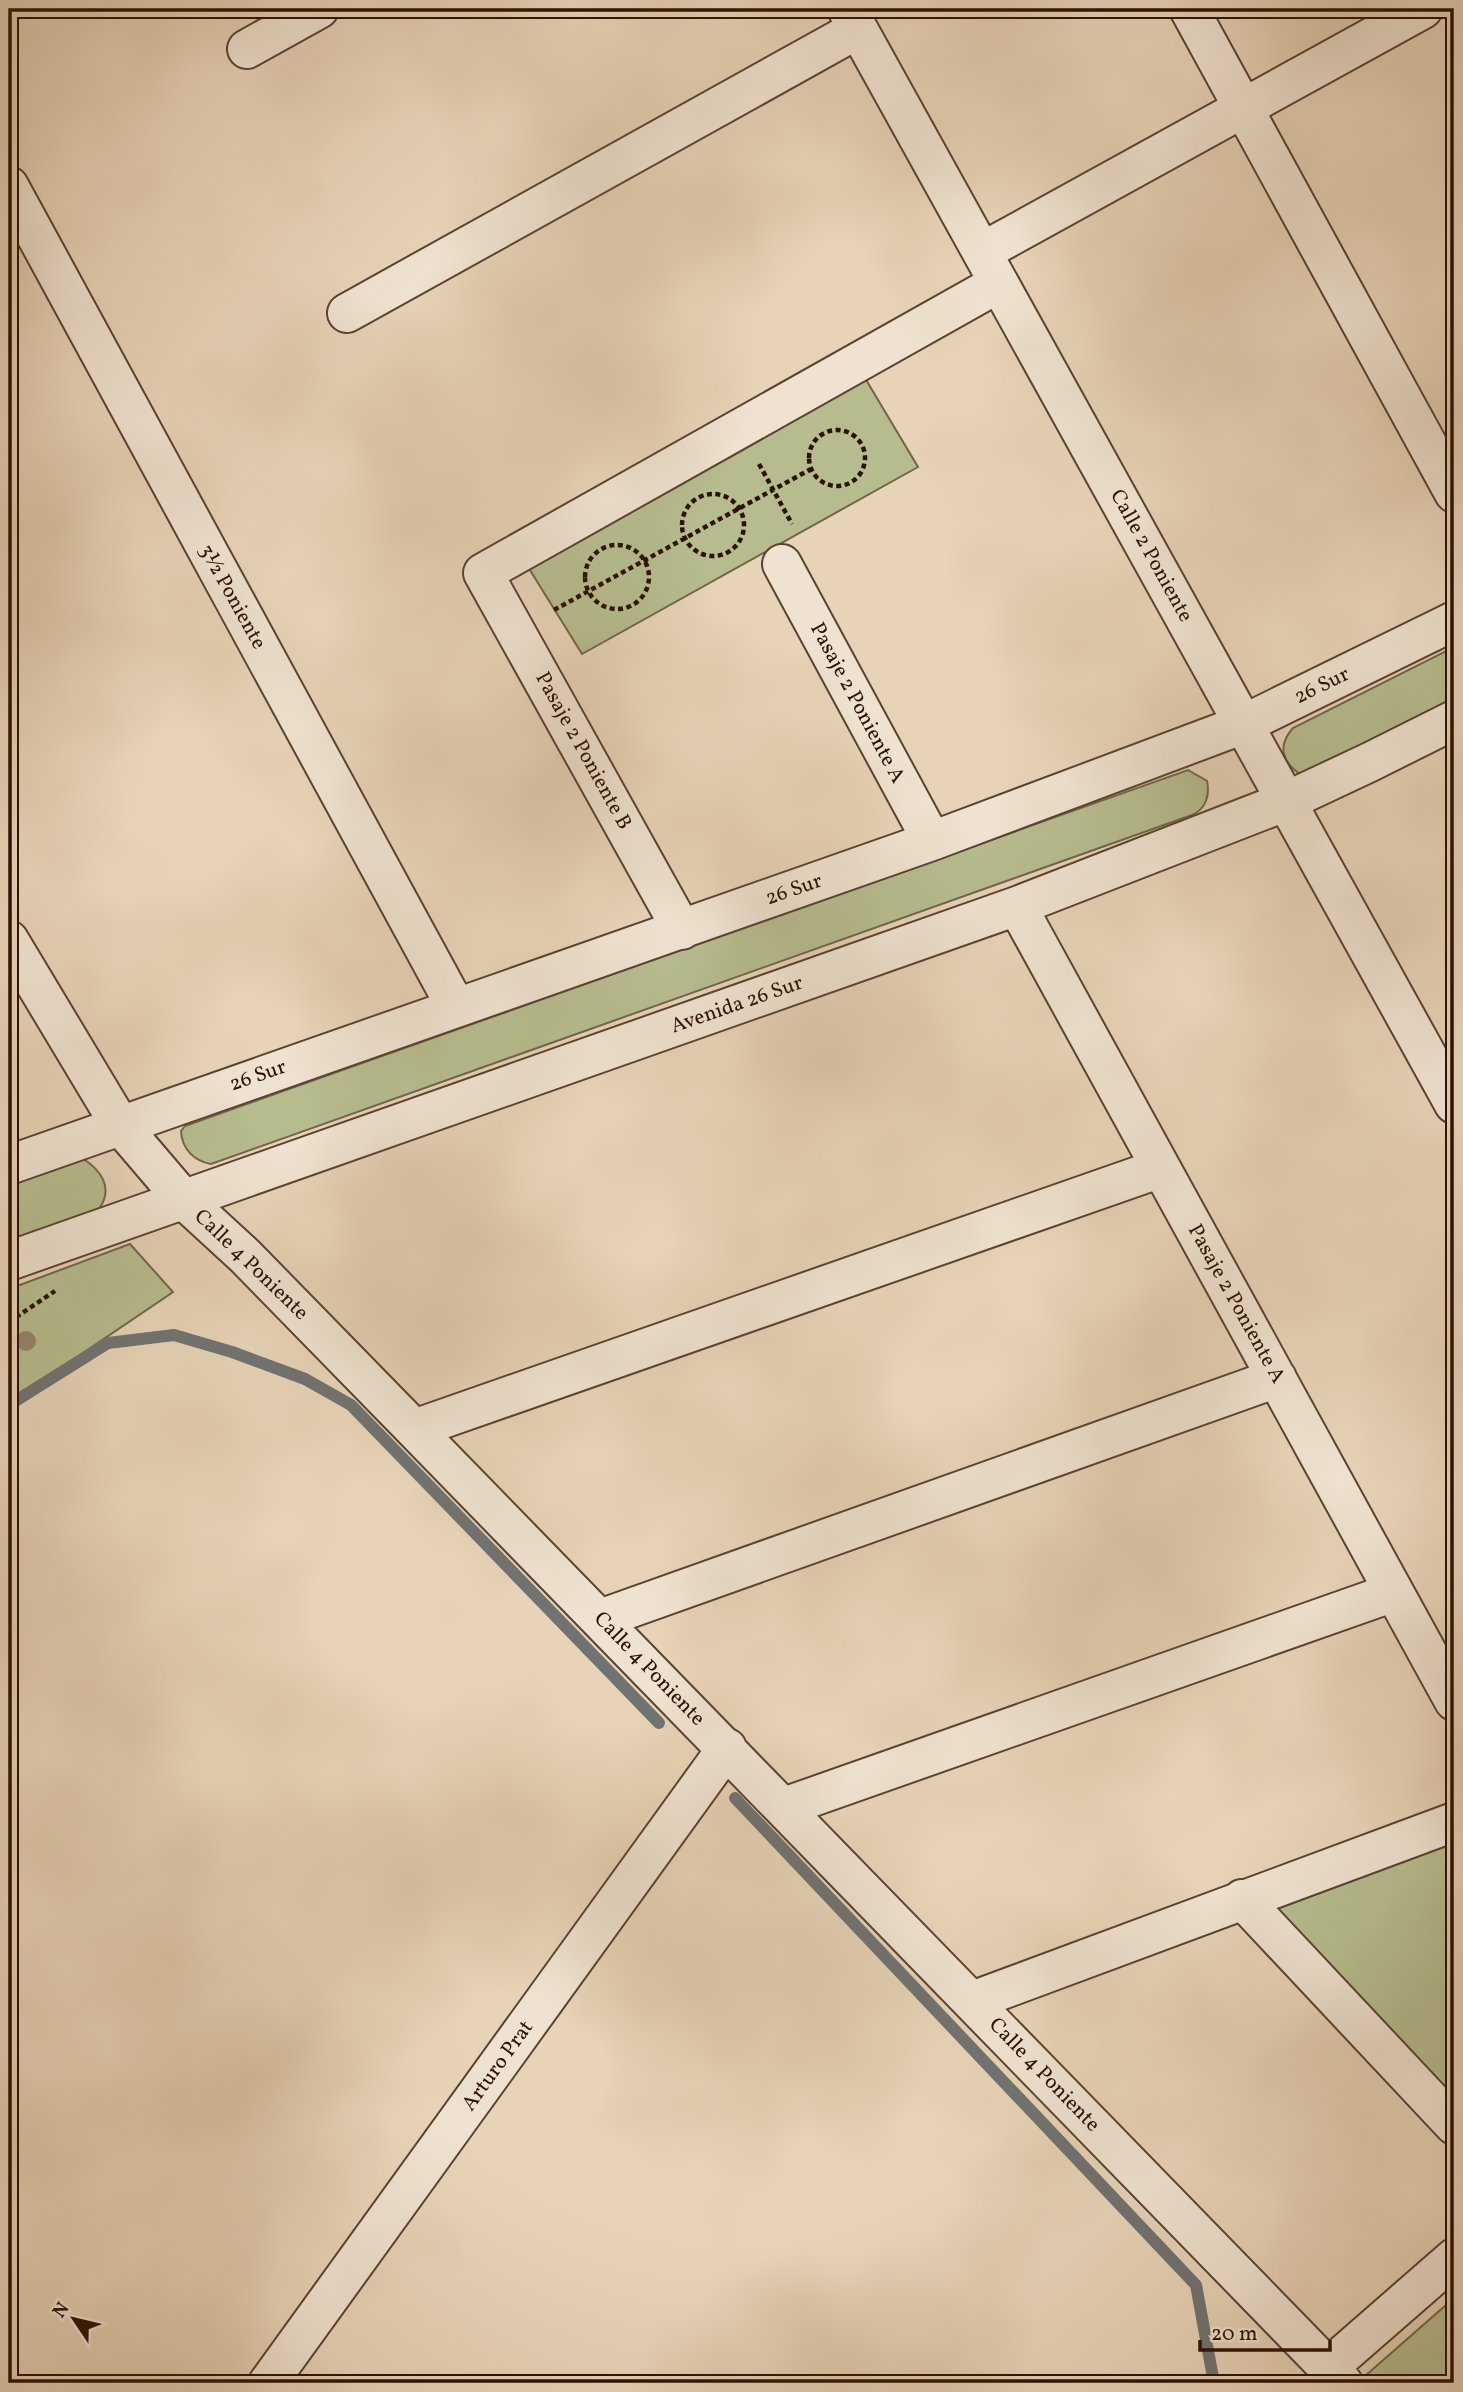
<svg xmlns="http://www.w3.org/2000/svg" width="1463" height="2392" viewBox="0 0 1463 2392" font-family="Vollkorn,serif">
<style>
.green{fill:#b6bc8e;stroke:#71664a;stroke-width:2}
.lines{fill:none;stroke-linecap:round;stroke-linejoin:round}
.stream{stroke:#707372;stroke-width:12}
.minor-casing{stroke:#5b4232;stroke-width:42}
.path{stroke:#2c1105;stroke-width:4.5;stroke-dasharray:5 3.5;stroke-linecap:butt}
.minor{stroke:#efe2d0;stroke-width:38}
.tree{fill:#97846c}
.labels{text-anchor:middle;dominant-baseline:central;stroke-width:5;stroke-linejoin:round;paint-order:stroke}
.street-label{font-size:21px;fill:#2c1105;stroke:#efe2d0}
</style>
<rect width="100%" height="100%" fill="#e7d3b7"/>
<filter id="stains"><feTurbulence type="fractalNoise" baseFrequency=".00286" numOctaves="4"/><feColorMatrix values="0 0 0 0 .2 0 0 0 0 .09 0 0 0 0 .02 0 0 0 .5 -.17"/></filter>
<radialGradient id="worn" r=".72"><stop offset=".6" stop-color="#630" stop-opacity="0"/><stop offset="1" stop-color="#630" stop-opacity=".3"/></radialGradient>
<!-- green -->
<path class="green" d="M 859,368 L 918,467 L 582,654 L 525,562 Z
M 1454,647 L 1454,699 L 1303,776 C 1283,764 1276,747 1293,728 Z
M 1188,770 L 1207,781 C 1210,795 1206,809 1192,815 L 211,1164 C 194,1161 182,1149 181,1131 L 185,1126 Z
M 82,1158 C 101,1170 114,1188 99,1209 L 9,1245 L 9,1179 Z
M 130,1244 L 173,1292 L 9,1403 L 9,1289 Z
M 1454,1836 L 1454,2102 L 1269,1909 Z
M 1454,2298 L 1454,2383 L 1372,2383 L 1365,2376 Z"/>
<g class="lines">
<!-- stream -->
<path class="stream" d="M 9,1405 L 108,1343 L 174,1335 L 232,1352 L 305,1379 L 351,1405 L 659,1723
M 735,1798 L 1196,2285 L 1214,2383"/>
<!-- minor casing -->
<g class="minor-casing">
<path id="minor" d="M 847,9 L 1454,1104
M 1189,9 L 1454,493
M 247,49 L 319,9
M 9,186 L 456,1007
M 982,252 L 1423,9
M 347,313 L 858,29
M 782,564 L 932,841
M 1017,906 L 1454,1701
M 682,930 L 483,573 L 999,283
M 9,940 L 120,1125 L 184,1200 L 245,1256 L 414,1429 L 1343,2383
M 9,1165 L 932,841 L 1244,724 L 1454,621
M 9,1261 L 1017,906 L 1287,801 L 1370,762 L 1454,720
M 414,1429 L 1161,1168
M 600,1619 L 1277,1378
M 784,1807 L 1394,1592
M 1242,1899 L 1454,2125
M 972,2001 L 1454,1822
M 1328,2368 L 1454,2258
M 268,2383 L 727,1748"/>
</g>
<!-- path -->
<path class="path" d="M809 458a28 28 0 1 1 56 0a28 28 0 1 1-56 0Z
M 759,464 L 792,524
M682 525a31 31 0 1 1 62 0a31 31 0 1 1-62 0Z
M585 577a32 32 0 1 1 64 0a32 32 0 1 1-64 0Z
M 554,610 L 811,469
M 9,1322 L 55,1291"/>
<!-- minor -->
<use href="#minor" class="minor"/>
</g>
<!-- trees -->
<circle class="tree" cx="26" cy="1341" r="10"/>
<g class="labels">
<!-- street labels -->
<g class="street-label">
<text transform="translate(1151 556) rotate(61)">Calle 2 Poniente</text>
<text transform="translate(232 597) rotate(61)">3½ Poniente</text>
<text transform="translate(1322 686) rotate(-26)">26 Sur</text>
<text transform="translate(857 703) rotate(62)">Pasaje 2 Poniente A</text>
<text transform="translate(583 751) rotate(61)">Pasaje 2 Poniente B</text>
<text transform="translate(794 890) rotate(-19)">26 Sur</text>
<text transform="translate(737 1005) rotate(-19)">Avenida 26 Sur</text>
<text transform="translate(258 1076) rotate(-19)">26 Sur</text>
<text transform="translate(251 1265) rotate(44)">Calle 4 Poniente</text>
<text transform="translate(1236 1304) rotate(61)">Pasaje 2 Poniente A</text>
<text transform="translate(649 1669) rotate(46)">Calle 4 Poniente</text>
<text transform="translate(498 2066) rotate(-54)">Arturo Prat</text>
<text transform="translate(1044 2075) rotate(46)">Calle 4 Poniente</text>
</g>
</g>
<!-- margin -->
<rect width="1463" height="2392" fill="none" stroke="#e7d3b7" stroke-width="35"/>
<rect x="10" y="10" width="1442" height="2371" fill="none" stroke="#2c1105" stroke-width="3.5"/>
<rect x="18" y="18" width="1428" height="2357" fill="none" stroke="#2c1105" stroke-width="2"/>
<!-- north arrow -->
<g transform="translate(74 2319) rotate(305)" stroke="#efe2d0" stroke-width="5" paint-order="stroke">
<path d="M0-5L12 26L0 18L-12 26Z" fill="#2c1105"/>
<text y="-10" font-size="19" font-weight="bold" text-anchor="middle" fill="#2c1105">N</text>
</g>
<!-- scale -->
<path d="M1200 2340v10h130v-10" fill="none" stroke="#2c1105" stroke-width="3.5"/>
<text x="1211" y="2340" font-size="21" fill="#2c1105" stroke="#efe2d0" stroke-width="5" paint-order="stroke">20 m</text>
<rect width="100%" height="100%" filter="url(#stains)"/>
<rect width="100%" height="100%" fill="url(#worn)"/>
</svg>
